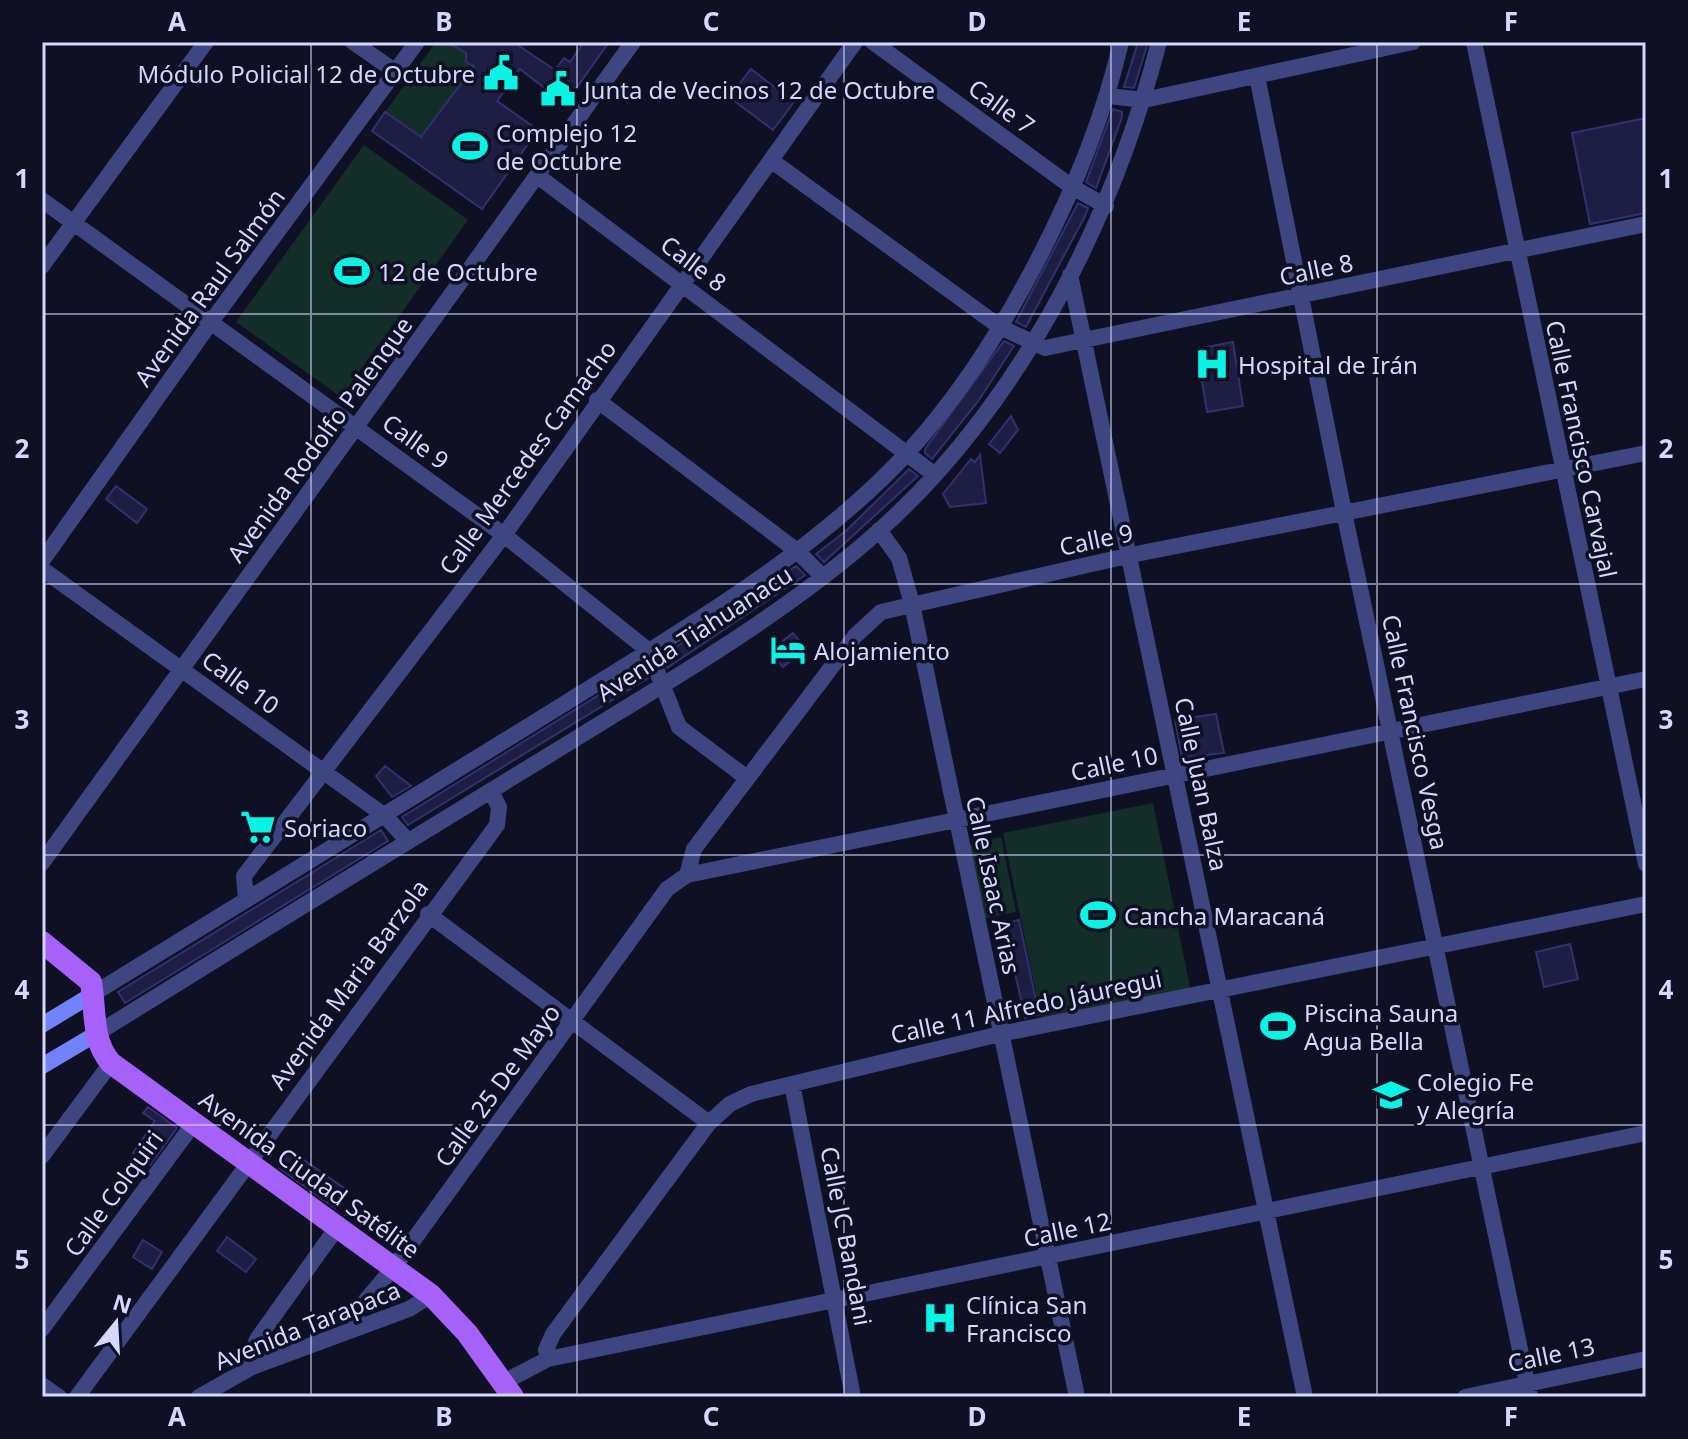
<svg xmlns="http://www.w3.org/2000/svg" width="1688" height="1439" viewBox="0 0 1688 1439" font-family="'Noto Sans',sans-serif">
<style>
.green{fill:#132e29}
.building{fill:#1e1d44;stroke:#32306f;stroke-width:2}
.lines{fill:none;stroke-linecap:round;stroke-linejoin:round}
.minor{stroke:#3d4681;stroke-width:16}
.secondary{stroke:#7083f9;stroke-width:16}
.primary{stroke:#a661f8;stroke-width:22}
.grid{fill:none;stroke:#d5d7fd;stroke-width:2;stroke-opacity:0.55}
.labels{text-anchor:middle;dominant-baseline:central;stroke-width:7;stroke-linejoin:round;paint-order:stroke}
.poi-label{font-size:24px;fill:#d5d7fd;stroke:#101024;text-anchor:start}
.street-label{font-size:24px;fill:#d5d7fd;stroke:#101024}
.neatline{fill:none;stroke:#d5d7fd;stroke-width:3}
.grid-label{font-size:26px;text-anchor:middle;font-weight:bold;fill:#d5d7fd}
</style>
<rect width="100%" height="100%" fill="#101024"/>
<!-- green -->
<path class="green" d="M 436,42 L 454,42 L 466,53 L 466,62 L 474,66 L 421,137 L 385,112 Z
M 364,145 L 468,220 L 341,397 L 236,322 Z
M 1153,803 L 1192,997 L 1043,1027 L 1003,833 Z
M 1001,837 L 1016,912 L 982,919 L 967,845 Z"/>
<!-- building -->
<path class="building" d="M 447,42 L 513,42 L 555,70 L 564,58 L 570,62 L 584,42 L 609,42 L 565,104 L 520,69 L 497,101 L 538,130 L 482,209 L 372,131 L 385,112 L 421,137 L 474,66 L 466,62 L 466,53 Z
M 1138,42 L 1148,42 L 1134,88 L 1124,87 Z
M 751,69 L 794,102 L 773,130 L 729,97 Z
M 1113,109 L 1122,112 L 1122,117 L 1096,188 L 1086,182 Z
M 1646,118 L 1646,213 L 1590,224 L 1572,133 Z
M 1078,203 L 1088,208 L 1085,216 L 1026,327 L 1016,322 Z
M 1004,341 L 1014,346 L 979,400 L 932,459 L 925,453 L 925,449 Z
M 1233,342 L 1243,406 L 1207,412 L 1197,349 Z
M 1011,416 L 1018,430 L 1000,453 L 989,444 Z
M 980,455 L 986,503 L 950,507 L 943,494 L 971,459 L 975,462 Z
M 909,469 L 918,476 L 824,562 L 816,554 L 847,530 Z
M 116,486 L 147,509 L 137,523 L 106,499 Z
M 796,566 L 805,575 L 667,668 L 663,656 Z
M 793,633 L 805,648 L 783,667 L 770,651 Z
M 644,667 L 648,678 L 408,825 L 402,817 Z
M 1216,714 L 1224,753 L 1182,758 L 1175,720 Z
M 385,766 L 411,786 L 392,797 L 376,776 Z
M 381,830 L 388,841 L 125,1003 L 118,992 Z
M 1019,920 L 1039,1015 L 1025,1018 L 1004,923 Z
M 1570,944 L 1578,979 L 1544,987 L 1536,952 Z
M 148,1107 L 177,1128 L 150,1165 L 133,1153 L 155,1121 L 143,1113 Z
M 291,1151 L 347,1190 L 335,1208 L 279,1168 Z
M 227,1237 L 256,1259 L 246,1272 L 217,1251 Z
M 143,1240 L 162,1252 L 152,1269 L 133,1257 Z"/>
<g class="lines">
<!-- minor -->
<path class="minor" d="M 353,42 L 396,72
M 873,42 L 1072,187 L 1106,206
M 1474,42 L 1646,864
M 1257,76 L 1344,512 L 1530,1397
M 1109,96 L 1144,100 L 1413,42
M 772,161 L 1000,327 L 1045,348 L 1646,224
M 539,177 L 935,475
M 42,200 L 504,535 L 649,651 L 679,727 L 747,778
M 42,266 L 206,42
M 1070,275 L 1305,1397
M 597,400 L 797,551 L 823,577
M 879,530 L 899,558 L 912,604 L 1077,1397
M 42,561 L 211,322 L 417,42
M 42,569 L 385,816 L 407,840
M 42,863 L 633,42
M 687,875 L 694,849 L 855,636 L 881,612 L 1131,555 L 1646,453
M 246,899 L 244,876 L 504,535 L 855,42
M 428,914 L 709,1123
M 93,994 C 250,897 407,802 564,704 C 678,633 818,551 909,451 C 1002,349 1090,177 1121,42
M 96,1034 C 254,935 413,839 572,741 C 696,664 838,584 936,474 C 1045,352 1118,199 1159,42
M 792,1084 L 853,1397
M 42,1156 L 111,1063
M 355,1328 L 357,1311 L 394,1267 L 667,889 L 687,875 L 1646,679
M 42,1329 L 194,1123
M 548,1359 L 546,1350 L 553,1334 L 709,1123 L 730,1104 L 751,1094 L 1000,1034 L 1646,904
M 252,1367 L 251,1353 L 258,1338 L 338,1226
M 502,1383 L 548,1359 L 1646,1133
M 42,1385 L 59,1397
M 77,1397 L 497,825 L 499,807 L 491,791
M 199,1397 L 252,1367 L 409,1309 L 431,1295
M 1465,1397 L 1646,1359"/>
<!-- secondary -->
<path class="secondary" d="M 42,1025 L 93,994
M 42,1066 L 96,1034"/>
<!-- primary -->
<path class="primary" d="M 42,942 L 91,982 C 96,1010 91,1040 111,1063 L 431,1295 L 467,1333 L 513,1397"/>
</g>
<!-- grid -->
<path class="grid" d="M 311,42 L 311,1397M 577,42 L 577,1397M 844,42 L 844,1397M 1111,42 L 1111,1397M 1377,42 L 1377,1397M 42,314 L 1646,314M 42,584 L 1646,584M 42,855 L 1646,855M 42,1125 L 1646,1125"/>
<!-- icons -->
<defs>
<g id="civic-bare" transform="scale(2.76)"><path d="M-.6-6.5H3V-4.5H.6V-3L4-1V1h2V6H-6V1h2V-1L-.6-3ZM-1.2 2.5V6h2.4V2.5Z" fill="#0bf3e4" stroke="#101024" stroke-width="2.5" paint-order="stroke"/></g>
<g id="stadium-bare" transform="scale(2.76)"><path d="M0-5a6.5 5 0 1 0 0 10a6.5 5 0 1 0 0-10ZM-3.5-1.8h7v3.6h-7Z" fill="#0bf3e4" stroke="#101024" stroke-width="2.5" paint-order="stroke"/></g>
<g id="hospital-bare" transform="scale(2.76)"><path d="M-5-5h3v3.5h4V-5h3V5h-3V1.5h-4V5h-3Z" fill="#0bf3e4" stroke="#101024" stroke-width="2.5" paint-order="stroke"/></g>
<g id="hotel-bare" transform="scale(2.76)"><path d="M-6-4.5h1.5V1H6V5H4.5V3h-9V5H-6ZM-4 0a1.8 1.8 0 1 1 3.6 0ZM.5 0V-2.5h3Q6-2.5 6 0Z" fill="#0bf3e4" stroke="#101024" stroke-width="2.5" paint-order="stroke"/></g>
<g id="supermarket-bare" transform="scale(2.76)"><path d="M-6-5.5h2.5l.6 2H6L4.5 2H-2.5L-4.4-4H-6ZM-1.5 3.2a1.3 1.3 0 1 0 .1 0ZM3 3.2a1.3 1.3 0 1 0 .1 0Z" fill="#0bf3e4" stroke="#101024" stroke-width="2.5" paint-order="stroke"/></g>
<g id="school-bare" transform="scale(2.76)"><path d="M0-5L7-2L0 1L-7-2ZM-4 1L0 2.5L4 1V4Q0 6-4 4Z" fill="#0bf3e4" stroke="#101024" stroke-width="2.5" paint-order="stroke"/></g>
</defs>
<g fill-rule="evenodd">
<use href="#civic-bare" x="501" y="73"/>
<use href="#civic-bare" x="558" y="89"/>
<use href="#stadium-bare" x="470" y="146"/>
<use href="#stadium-bare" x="352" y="271"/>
<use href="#hospital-bare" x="1212" y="364"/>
<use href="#hotel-bare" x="788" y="650"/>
<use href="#supermarket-bare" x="258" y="827"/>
<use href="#stadium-bare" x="1098" y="915"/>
<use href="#stadium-bare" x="1278" y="1026"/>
<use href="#school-bare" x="1391" y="1095"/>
<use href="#hospital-bare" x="940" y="1318"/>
</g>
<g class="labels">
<!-- poi labels -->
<g class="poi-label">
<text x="475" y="73" text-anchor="end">Módulo Policial 12 de Octubre</text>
<text x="584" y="89">Junta de Vecinos 12 de Octubre</text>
<text x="496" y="132">Complejo 12<tspan x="496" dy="28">de Octubre</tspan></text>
<text x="378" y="271">12 de Octubre</text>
<text x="1238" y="364">Hospital de Irán</text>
<text x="814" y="650">Alojamiento</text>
<text x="284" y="827">Soriaco</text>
<text x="1124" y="915">Cancha Maracaná</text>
<text x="1304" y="1012">Piscina Sauna<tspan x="1304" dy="28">Agua Bella</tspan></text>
<text x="1417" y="1081">Colegio Fe<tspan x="1417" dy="28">y Alegría</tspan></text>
<text x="966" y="1304">Clínica San<tspan x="966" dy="28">Francisco</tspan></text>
</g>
<!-- street labels -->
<g class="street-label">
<text transform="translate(1002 106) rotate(36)">Calle 7</text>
<text transform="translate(694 263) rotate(37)">Calle 8</text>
<text transform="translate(1316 269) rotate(-12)">Calle 8</text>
<text transform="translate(209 287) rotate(-54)">Avenida Raul Salmón</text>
<text transform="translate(319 439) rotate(-54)">Avenida Rodolfo Palenque</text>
<text transform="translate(416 441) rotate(36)">Calle 9</text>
<text transform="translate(1582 449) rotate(78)">Calle Francisco Carvajal</text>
<text transform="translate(527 457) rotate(-54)">Calle Mercedes Camacho</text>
<text transform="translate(1096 539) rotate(-12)">Calle 9</text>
<text transform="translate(694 633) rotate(-33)">Avenida Tiahuanacu</text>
<text transform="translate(241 682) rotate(36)">Calle 10</text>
<text transform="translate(1416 732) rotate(78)">Calle Francisco Vesga</text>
<text transform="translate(1114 763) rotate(-12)">Calle 10</text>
<text transform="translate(1202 784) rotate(78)">Calle Juan Balza</text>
<text transform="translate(994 885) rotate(78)">Calle Isaac Arias</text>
<text transform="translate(348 984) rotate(-54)">Avenida Maria Barzola</text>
<text transform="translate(1026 1006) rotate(-12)">Calle 11 Alfredo Jáuregui</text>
<text transform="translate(497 1085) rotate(-54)">Calle 25 De Mayo</text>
<text transform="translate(310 1174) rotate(36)">Avenida Ciudad Satélite</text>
<text transform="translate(113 1193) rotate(-54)">Calle Colquiri</text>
<text transform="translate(1067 1229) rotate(-12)">Calle 12</text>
<text transform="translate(847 1236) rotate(79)">Calle JC Bandani</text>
<text transform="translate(307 1325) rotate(-22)">Avenida Tarapaca</text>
<text transform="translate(1551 1354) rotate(-12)">Calle 13</text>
</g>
</g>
<!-- border -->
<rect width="1688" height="1439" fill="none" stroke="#101024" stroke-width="88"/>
<!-- north arrow -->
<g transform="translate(116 1323) rotate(18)" stroke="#101024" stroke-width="6" paint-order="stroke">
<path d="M0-6L14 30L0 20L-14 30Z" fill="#d5d7fd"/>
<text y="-12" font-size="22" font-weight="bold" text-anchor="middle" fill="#d5d7fd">N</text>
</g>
<rect x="44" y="44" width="1600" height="1351" class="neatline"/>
<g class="grid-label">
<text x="177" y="31">A</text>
<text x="444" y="31">B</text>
<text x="711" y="31">C</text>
<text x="977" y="31">D</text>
<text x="1244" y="31">E</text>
<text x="1511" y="31">F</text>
<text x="22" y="188">1</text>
<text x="1666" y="188">1</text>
<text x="22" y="458">2</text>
<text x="1666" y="458">2</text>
<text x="22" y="729">3</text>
<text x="1666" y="729">3</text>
<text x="22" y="999">4</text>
<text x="1666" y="999">4</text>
<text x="22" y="1269">5</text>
<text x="1666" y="1269">5</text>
<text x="177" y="1426">A</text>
<text x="444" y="1426">B</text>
<text x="711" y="1426">C</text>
<text x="977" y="1426">D</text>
<text x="1244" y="1426">E</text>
<text x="1511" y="1426">F</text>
</g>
</svg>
